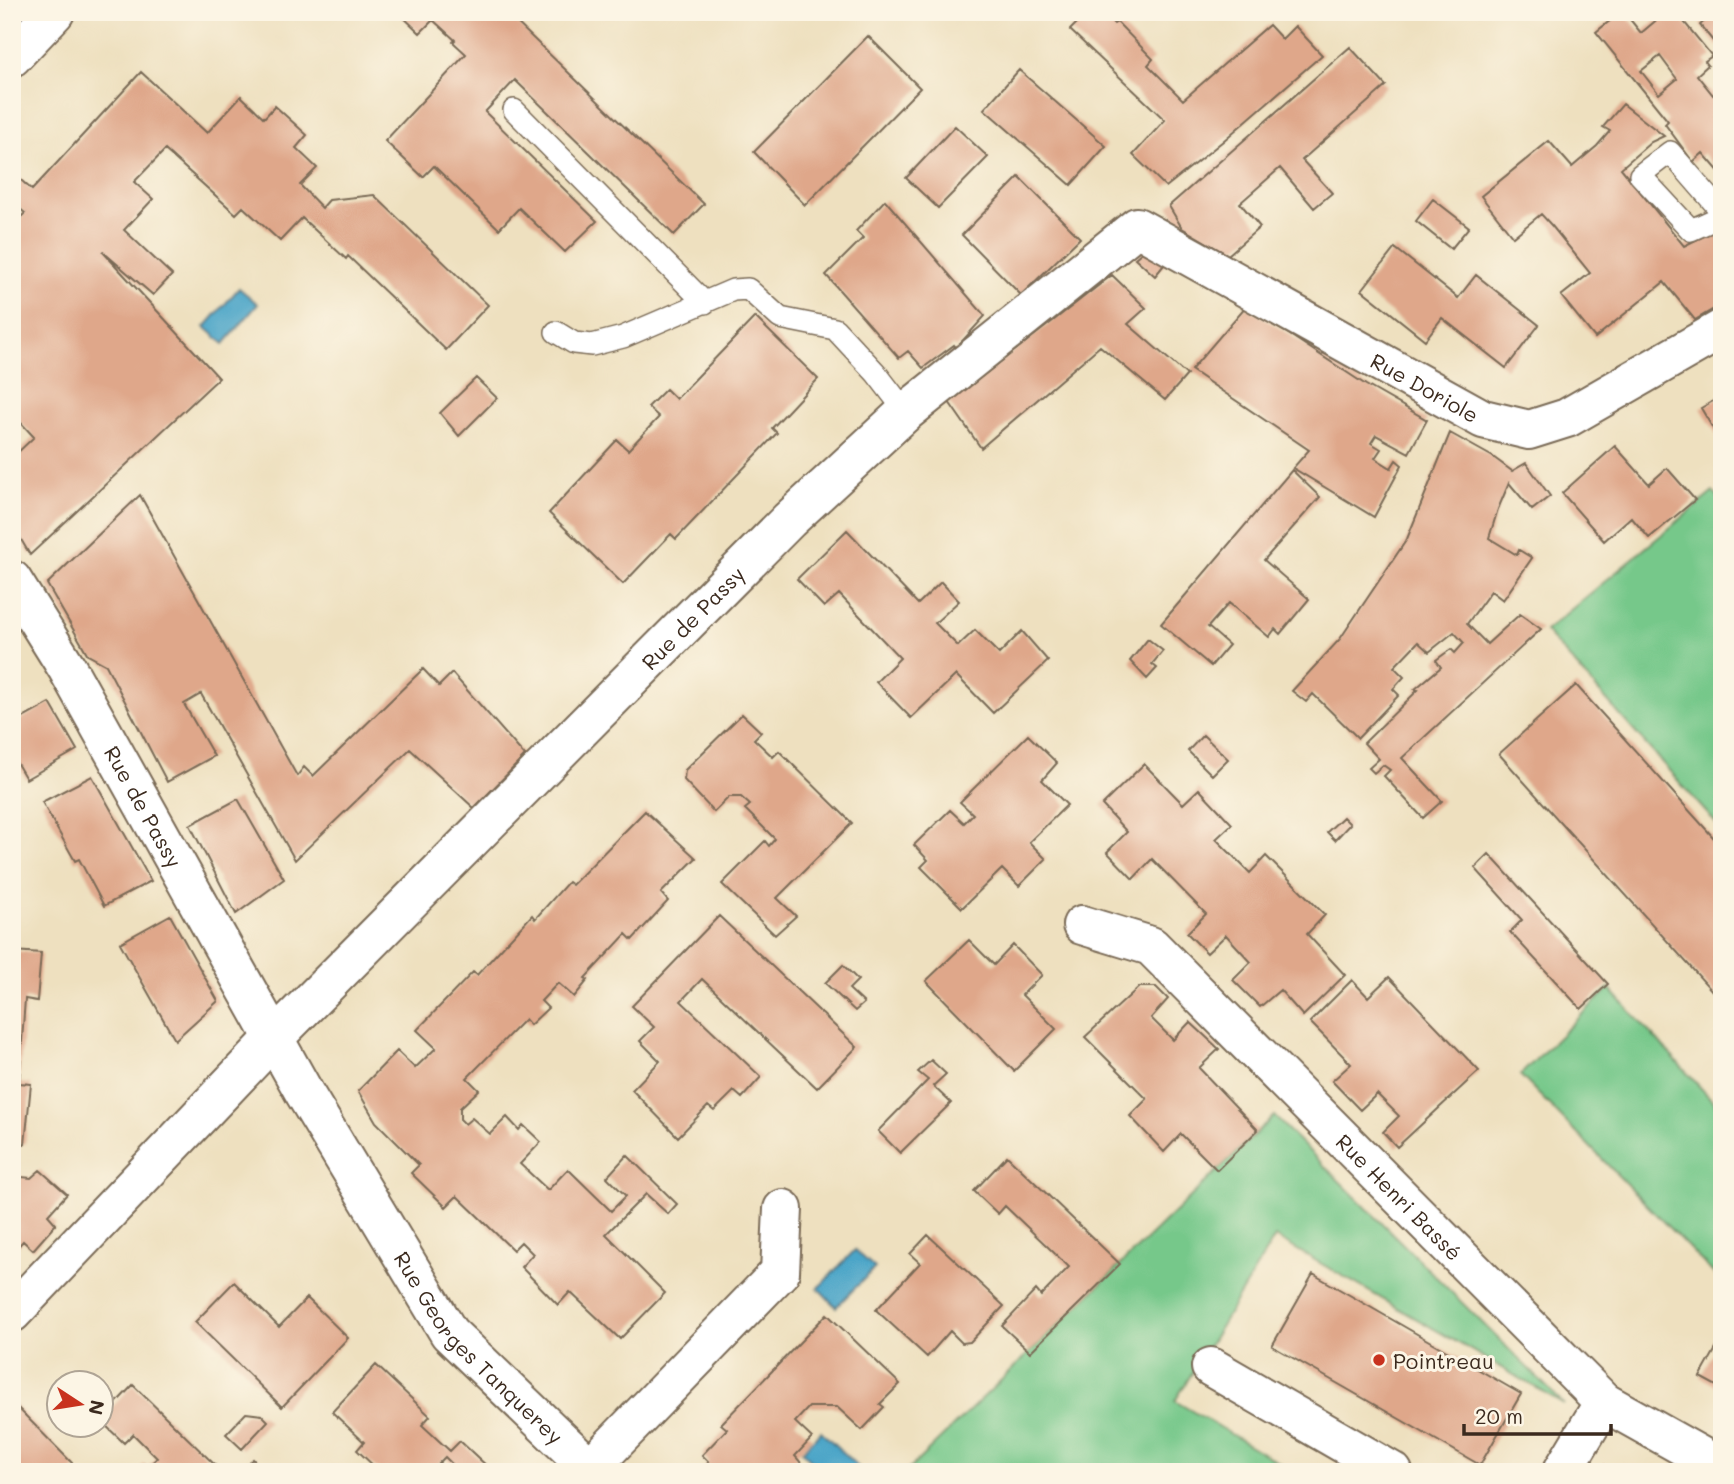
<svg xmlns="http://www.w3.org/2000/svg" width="1734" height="1484" viewBox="0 0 1734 1484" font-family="Mali,sans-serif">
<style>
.green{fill:#76c88a;stroke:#587954;stroke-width:2}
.water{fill:#4ba5c8;stroke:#436873;stroke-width:2}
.building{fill:#dfa78a;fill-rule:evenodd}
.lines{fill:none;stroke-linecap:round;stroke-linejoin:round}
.service-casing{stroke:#7a6a56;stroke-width:24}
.minor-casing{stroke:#7a6a56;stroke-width:42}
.service{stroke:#fff;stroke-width:21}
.minor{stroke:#fff;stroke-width:38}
.poi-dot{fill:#c8321e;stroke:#fcf5e5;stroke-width:2.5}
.labels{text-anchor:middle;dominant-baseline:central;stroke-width:6;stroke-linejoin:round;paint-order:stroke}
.street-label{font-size:21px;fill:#3b2a1e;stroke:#fcf5e5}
.poi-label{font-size:21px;fill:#3b2a1e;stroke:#fcf5e5;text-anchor:start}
</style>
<rect width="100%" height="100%" fill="#fcf5e5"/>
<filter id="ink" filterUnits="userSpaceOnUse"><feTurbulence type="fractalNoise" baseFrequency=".0143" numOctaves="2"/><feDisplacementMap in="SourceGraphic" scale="14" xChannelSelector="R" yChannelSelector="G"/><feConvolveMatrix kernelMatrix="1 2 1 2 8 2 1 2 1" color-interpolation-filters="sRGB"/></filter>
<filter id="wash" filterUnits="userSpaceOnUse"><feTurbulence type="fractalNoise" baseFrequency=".00686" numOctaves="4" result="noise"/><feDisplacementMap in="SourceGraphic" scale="28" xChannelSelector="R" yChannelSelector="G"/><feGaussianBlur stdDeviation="1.57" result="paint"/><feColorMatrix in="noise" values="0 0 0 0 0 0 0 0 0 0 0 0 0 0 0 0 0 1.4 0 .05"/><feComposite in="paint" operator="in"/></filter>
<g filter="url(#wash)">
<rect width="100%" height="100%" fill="#eee0bf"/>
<!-- green -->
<path class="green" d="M 1713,492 L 1722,501 L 1722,830 L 1545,631 Z
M 1609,988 L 1722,1111 L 1722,1282 L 1520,1075 Z
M 1274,1116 L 1564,1404 L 1275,1237 L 1175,1401 L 1295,1472 L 906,1472 Z"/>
<!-- water -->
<path class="water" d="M 239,288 L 258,304 L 224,344 L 205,327 Z
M 855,1250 L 875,1268 L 836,1307 L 818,1288 Z
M 821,1431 L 863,1472 L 823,1472 L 802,1451 Z"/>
<g id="blocks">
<!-- building -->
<path class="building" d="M 398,12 L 506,12 L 704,204 L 674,235 L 515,80 L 485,112 L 597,221 L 565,252 L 519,208 L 499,229 L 434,166 L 423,177 L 385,141 L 466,54 L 453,42 L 455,40 L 433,20 L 420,33 Z
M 1088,12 L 1103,12 L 1114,24 L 1117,22 L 1153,59 L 1148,65 L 1183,100 L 1269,25 L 1282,39 L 1295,26 L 1322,55 L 1223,141 L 1166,187 L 1133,155 L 1165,120 L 1070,30 Z
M 1621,12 L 1624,12 L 1641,33 L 1666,12 L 1676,12 L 1712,56 L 1705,61 L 1708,65 L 1697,75 L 1713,95 L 1722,88 L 1722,175 L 1703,153 L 1693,162 L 1665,124 L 1668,121 L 1596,32 ZM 1660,56 L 1677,79 L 1659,94 L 1641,71 Z
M 1715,12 L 1722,12 L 1722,42 L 1717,46 L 1700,25 Z
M 868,36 L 920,88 L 805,205 L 754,152 Z
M 1350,47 L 1386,86 L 1302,160 L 1332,193 L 1314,208 L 1280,168 L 1240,203 L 1260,227 L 1228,255 L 1182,228 L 1169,206 Z
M 1019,70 L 1106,146 L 1071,185 L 984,109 Z
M 141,72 L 207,133 L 241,96 L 264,118 L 275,106 L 307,135 L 296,148 L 317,168 L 300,185 L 322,208 L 329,200 L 374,195 L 488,305 L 446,350 L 348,256 L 346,259 L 302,218 L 280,241 L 243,207 L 236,214 L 165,150 L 134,182 L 153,199 L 124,230 L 172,275 L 153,295 L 102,251 L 219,378 L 30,555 L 12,524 L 12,458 L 34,437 L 12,413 L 12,226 L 25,213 L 12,202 L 12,172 L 32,190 Z
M 1623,104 L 1664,136 L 1651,142 L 1621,168 L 1684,246 L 1722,227 L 1722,304 L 1695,320 L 1664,282 L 1595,338 L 1561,296 L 1590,273 L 1552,226 L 1541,214 L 1513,237 L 1481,196 L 1549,141 L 1572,167 L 1597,146 L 1610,131 L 1603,127 Z
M 955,126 L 988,157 L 938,208 L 906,178 Z
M 1019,177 L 1080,238 L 1021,295 L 962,235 Z
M 1433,199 L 1469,227 L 1451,249 L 1416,221 Z
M 885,200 L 985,316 L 956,348 L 954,345 L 923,368 L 908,351 L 899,358 L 826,275 L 863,238 L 856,231 Z
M 1147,248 L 1168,260 L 1155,276 L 1135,258 Z
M 1395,248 L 1458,298 L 1476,275 L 1539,325 L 1506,368 L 1442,318 L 1425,340 L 1362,290 Z
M 1112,275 L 1146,308 L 1128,324 L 1187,375 L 1165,400 L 1100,346 L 981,448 L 949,402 Z
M 1246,306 L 1366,385 L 1427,420 L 1409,453 L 1376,435 L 1371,443 L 1381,449 L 1375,458 L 1391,468 L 1396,460 L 1402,465 L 1374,517 L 1293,468 L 1309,450 L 1191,370 Z
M 755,317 L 818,379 L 772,428 L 777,433 L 676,539 L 671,534 L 623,584 L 549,513 L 617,440 L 628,450 L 659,417 L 648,407 L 666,389 L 676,399 Z
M 476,378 L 497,398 L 459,436 L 440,413 Z
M 1722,396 L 1722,444 L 1701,408 Z
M 1450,433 L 1493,457 L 1512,471 L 1526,463 L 1550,496 L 1532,510 L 1509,483 L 1498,509 L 1489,538 L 1517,555 L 1519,550 L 1532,558 L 1503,600 L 1491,591 L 1467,624 L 1487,644 L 1520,614 L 1541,629 L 1402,758 L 1442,801 L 1423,818 L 1384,776 L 1390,770 L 1383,765 L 1374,773 L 1369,768 L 1379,759 L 1364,743 L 1418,690 L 1415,689 L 1441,667 L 1436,660 L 1451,649 L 1455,653 L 1464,643 L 1454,632 L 1429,652 L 1418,642 L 1394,667 L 1404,677 L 1393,689 L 1399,695 L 1358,738 L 1313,694 L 1306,702 L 1292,691 L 1340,639 L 1407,539 Z
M 1615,446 L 1649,484 L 1667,468 L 1695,500 L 1649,538 L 1631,517 L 1604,541 L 1562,493 Z
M 1292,470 L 1320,497 L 1264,560 L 1309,599 L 1280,634 L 1275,629 L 1269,637 L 1229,603 L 1208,627 L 1229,645 L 1211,666 L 1161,624 Z
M 140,495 L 297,776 L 304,767 L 313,776 L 423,669 L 439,686 L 452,673 L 525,756 L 474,808 L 410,749 L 295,860 L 201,694 L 184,704 L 214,756 L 167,782 L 106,665 L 88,655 L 47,584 Z
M 847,530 L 918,604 L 941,582 L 959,601 L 935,623 L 958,646 L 975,630 L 999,654 L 1022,631 L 1048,661 L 993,713 L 956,675 L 911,718 L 876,682 L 900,658 L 839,594 L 824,607 L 797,579 Z
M 1148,639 L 1163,651 L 1152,664 L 1157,668 L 1147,679 L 1130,661 Z
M 1576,685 L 1722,847 L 1722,1002 L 1499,754 Z
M 50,703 L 77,750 L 26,779 L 12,755 L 12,724 Z
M 742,714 L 761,732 L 754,739 L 773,757 L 779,751 L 852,823 L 777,898 L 796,916 L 775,935 L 722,884 L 765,841 L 769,846 L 775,839 L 745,809 L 750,805 L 741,797 L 729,797 L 714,812 L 684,780 L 685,770 Z
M 1028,735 L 1057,763 L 1042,780 L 1067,805 L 1029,842 L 1046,859 L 1019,886 L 1002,869 L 962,908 L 921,867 L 928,860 L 914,845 L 950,810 L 964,823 L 973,814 L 960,802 Z
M 1203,735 L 1228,759 L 1212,775 L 1188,751 Z
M 1144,764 L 1183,804 L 1199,789 L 1232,824 L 1216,839 L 1250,873 L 1266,856 L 1325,915 L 1307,934 L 1345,975 L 1303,1016 L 1280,990 L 1260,1007 L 1233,980 L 1251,962 L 1226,935 L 1207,953 L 1187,933 L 1206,914 L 1152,859 L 1133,879 L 1107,852 L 1127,832 L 1102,805 Z
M 92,776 L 151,881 L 104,906 L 79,859 L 75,861 L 42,802 Z
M 238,799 L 284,879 L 236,914 L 190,825 Z
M 645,811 L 696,858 L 661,893 L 668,901 L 632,940 L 626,934 L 585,978 L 588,980 L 574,997 L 558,983 L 541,1001 L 548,1008 L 530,1025 L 525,1019 L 467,1078 L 479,1090 L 460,1108 L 460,1119 L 465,1124 L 472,1118 L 490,1134 L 507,1117 L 519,1130 L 523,1125 L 541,1142 L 520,1164 L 548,1190 L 568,1169 L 611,1211 L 626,1196 L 607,1177 L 627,1155 L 677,1204 L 668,1214 L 646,1194 L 606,1234 L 665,1293 L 620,1339 L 570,1292 L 558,1305 L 521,1267 L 533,1254 L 521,1242 L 513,1250 L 457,1196 L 446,1207 L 411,1173 L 419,1165 L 376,1122 L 358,1091 L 397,1051 L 415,1068 L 436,1048 L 417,1030 L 473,972 L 477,975 L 532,915 L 535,919 L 568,882 L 572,885 Z
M 1343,817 L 1350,824 L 1335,840 L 1327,832 Z
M 1489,854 L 1608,984 L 1581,1009 L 1510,932 L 1522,920 L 1475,868 Z
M 12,908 L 17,909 L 14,951 L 41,953 L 37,1001 L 25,999 L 19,1083 L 31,1084 L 25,1144 L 12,1142 Z
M 170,915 L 218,1001 L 175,1040 L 120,943 Z
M 719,916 L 857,1047 L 817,1088 L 702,979 L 681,1001 L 761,1077 L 742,1098 L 734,1091 L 714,1111 L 708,1106 L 678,1137 L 632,1090 L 660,1061 L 640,1041 L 654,1027 L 632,1006 Z
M 969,940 L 994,965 L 1013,945 L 1042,975 L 1022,995 L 1056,1029 L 1014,1071 L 926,981 Z
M 843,965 L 858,980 L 849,989 L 864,1003 L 855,1011 L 825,983 Z
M 1389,977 L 1479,1071 L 1397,1147 L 1383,1132 L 1399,1116 L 1377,1094 L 1360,1110 L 1332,1081 L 1351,1064 L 1310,1022 L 1352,980 L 1368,997 Z
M 1139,987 L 1156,987 L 1168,999 L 1151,1018 L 1173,1040 L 1190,1022 L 1219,1049 L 1199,1068 L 1258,1130 L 1217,1170 L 1181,1134 L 1164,1152 L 1130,1116 L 1147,1099 L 1085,1037 Z
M 931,1060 L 946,1074 L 933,1086 L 951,1103 L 900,1153 L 878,1131 L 928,1080 L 918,1072 Z
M 1007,1156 L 1120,1264 L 1030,1352 L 1002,1326 L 1036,1290 L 1041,1296 L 1069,1267 L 1005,1206 L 998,1214 L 974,1191 Z
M 40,1170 L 67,1194 L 48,1215 L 56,1224 L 33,1250 L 23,1241 L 12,1253 L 12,1176 L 31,1178 Z
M 928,1235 L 1004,1306 L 970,1342 L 962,1343 L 950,1331 L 927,1357 L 876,1310 L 920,1263 L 910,1254 Z
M 1313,1274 L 1521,1394 L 1480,1465 L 1272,1346 Z
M 234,1282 L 279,1327 L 307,1298 L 348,1338 L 282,1407 L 195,1322 Z
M 827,1314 L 900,1384 L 880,1404 L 884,1407 L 862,1430 L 837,1407 L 809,1407 L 795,1422 L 812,1438 L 795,1456 L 802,1464 L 794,1472 L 700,1472 L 709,1462 L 702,1455 L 727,1429 L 721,1424 Z
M 1722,1338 L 1722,1389 L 1700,1377 Z
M 376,1365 L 430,1416 L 422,1425 L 450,1451 L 460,1441 L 491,1470 L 460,1472 L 445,1457 L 430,1472 L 380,1472 L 357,1450 L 364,1442 L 332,1412 Z
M 133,1385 L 216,1466 L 210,1472 L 136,1472 L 144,1464 L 147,1467 L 157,1458 L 133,1434 L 124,1443 L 102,1422 L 102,1418 Z
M 12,1402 L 76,1467 L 71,1472 L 12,1472 Z
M 246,1413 L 262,1415 L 268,1421 L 242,1449 L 226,1434 Z
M 253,1459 L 264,1472 L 243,1472 L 241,1469 Z
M 1605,1465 L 1616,1472 L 1601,1472 Z"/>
</g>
</g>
<g filter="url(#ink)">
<use href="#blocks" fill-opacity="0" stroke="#7a6a56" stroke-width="2"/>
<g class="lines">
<!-- service casing -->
<g class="service-casing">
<path id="service" d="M 514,110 L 705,303
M 1722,212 L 1670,152 L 1640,175 L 1691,230 L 1722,216
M 556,332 L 574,343 L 592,345 L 623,337 L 733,290 L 748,289 L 780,318 L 835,329 L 876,373 L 906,412"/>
</g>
<!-- minor casing -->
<g class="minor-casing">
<g id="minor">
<path d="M 12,57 L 55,12"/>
<path id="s1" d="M 12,580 L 67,668 L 305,1094 L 449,1333 L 590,1468 L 780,1272 L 783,1209"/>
<path id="s2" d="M 1082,925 L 1151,946 L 1604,1402 L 1722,1468"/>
<path id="s3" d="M 12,1313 L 275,1037 L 789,520 L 906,412 L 1137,227 L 1483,419 L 1529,430 L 1567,418 L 1722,329"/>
<path d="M 1211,1367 L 1393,1472"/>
<path d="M 1562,1472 L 1604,1402"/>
</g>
</g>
<!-- service -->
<use href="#service" class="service"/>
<!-- minor -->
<use href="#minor" class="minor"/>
</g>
</g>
<!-- markers -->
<circle class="poi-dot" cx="1379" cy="1360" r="7"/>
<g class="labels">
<!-- street labels -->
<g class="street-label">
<text stroke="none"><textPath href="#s3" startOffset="1895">Rue Doriole</textPath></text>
<text stroke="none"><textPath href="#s3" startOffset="973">Rue de Passy</textPath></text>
<text stroke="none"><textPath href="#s1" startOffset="262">Rue de Passy</textPath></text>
<text stroke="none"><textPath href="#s2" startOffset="425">Rue Henri Bassé</textPath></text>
<text stroke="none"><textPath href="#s1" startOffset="901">Rue Georges Tanquerey</textPath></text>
</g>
<!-- poi labels -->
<g class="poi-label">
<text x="1393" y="1360">Pointreau</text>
</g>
</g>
<!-- margin -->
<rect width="1734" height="1484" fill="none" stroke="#fcf5e5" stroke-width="42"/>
<!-- north arrow -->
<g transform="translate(80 1404) rotate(102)"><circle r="33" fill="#fcf5e5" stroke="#afa495" stroke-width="2"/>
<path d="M0-5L12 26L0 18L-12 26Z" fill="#c8321e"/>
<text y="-10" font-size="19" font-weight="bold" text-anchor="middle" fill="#3b2a1e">N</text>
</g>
<!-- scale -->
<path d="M1464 1424v10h147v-10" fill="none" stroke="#3b2a1e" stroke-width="3.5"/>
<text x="1475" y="1424" font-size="21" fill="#3b2a1e" stroke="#fcf5e5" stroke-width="5" paint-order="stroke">20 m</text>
</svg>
